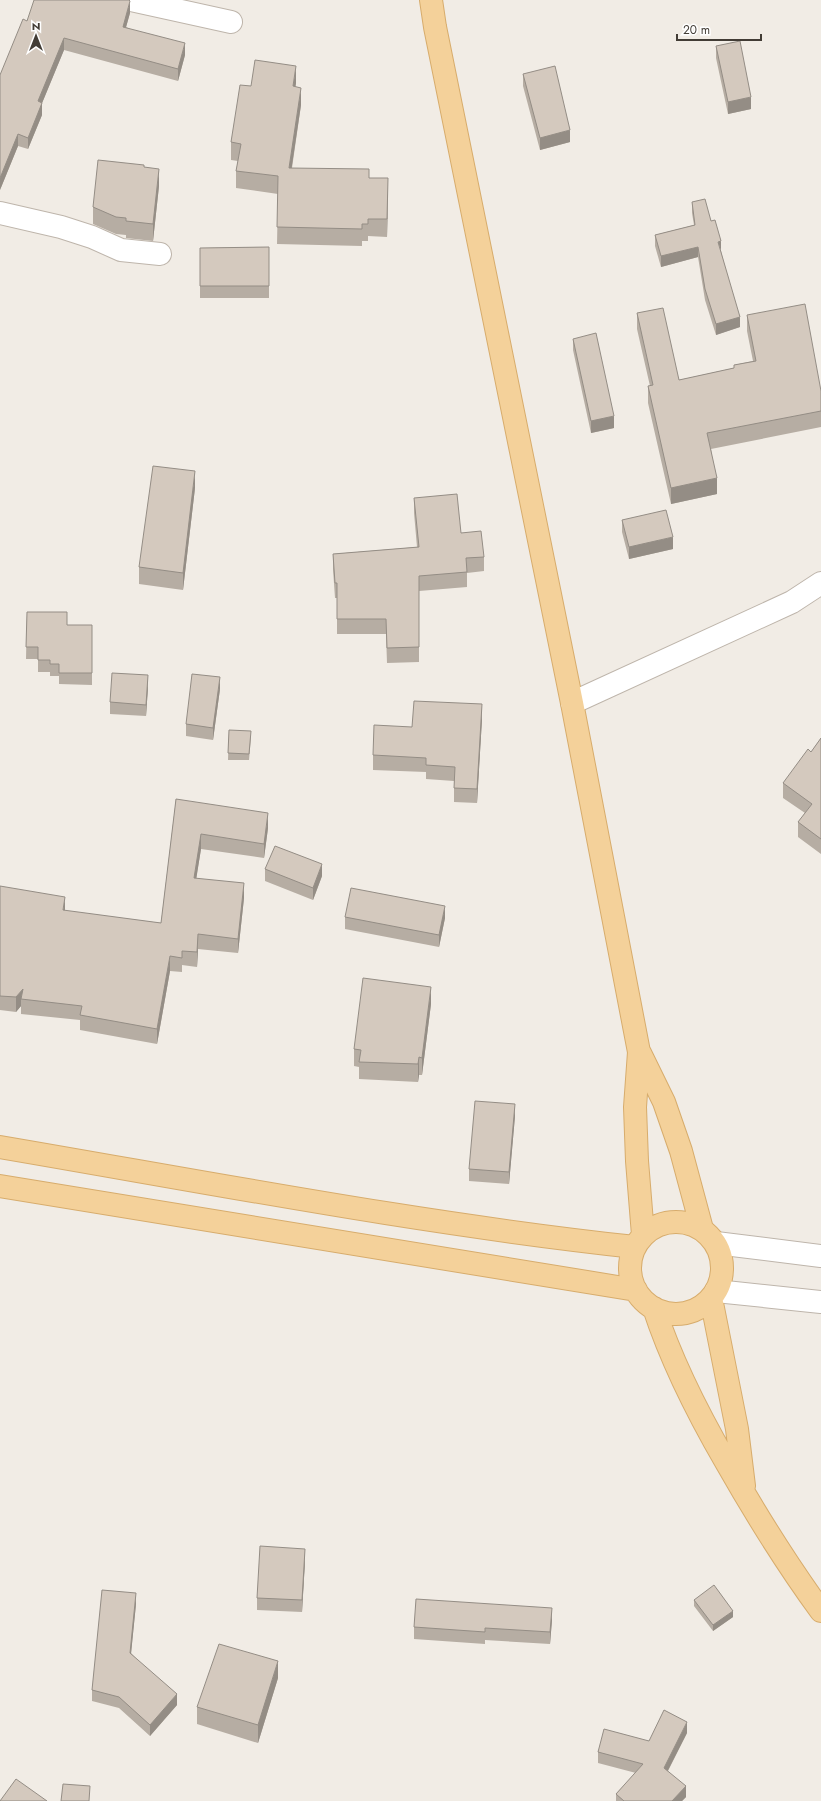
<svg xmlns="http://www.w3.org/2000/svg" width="821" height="1801" viewBox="0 0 821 1801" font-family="Jost,sans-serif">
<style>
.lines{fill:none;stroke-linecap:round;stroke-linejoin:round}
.minor-casing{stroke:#beb5ab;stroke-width:24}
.major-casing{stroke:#d7ac6c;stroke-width:24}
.minor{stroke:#fff;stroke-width:22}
.major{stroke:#f4d19a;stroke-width:22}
.wall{fill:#b6ada3}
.shaded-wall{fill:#948d85}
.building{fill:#d4c9be;stroke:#948d85}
</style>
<rect width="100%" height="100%" fill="#f1ece5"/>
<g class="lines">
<!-- minor casing -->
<g class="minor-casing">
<path id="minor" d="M 131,0 L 231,22
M 0,213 L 61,227 L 92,237 L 121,250 L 160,254
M 572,703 L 792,602 L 821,583
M 716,1243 L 821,1256
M 716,1291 L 821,1302"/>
</g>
<!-- major casing -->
<g class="major-casing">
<path id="major" d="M 431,0 L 435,27 L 572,703 L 639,1052 L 635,1107 L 637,1161 L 643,1235
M 640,1053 L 664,1102 L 681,1151 L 702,1229
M 0,1147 C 211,1183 422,1224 635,1247
M 0,1186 L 636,1290
M630 1268a46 46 0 1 1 92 0a46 46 0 1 1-92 0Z
M 711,1298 L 737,1429 L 744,1486
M 654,1308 C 672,1363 697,1412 726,1462 C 755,1513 786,1563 821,1611"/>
</g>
<!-- minor -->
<use href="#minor" class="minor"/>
<!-- major -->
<use href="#major" class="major"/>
</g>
<!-- wall -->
<path class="wall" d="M 130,13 L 126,27 L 185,55 L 178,81 L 64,50 L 42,103 L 42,115 L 28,149 L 18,146 L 0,190 L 27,21 Z
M 716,46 L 751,109 L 728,114 L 716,58 Z
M 523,74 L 570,142 L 540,150 L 523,86 Z
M 296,83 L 295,87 L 301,105 L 292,168 L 369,178 L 388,195 L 387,237 L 368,236 L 368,241 L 362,241 L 362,246 L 277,244 L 278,194 L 236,188 L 236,171 L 238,161 L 231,160 L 231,142 L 251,86 Z
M 144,167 L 159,186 L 153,241 L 126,238 L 126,235 L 116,234 L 93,224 L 93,207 Z
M 692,202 L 721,251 L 740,327 L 716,335 L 705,300 L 698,257 L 661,267 L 655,246 L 655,235 L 694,225 L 692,213 Z
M 269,247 L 269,298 L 200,298 L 200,248 Z
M 637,313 L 679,380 L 734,368 L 734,365 L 753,361 L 747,331 L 747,315 L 821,391 L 821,427 L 711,449 L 717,494 L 671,504 L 648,403 L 648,386 L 650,386 L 637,329 Z
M 573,339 L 614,428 L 591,433 L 573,350 Z
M 195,488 L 183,590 L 139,584 L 139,567 Z
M 414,498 L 461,533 L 484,557 L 484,571 L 467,573 L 467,587 L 419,591 L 419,662 L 387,663 L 386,634 L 337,634 L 337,598 L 335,598 L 333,569 L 333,554 L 417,547 L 414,513 Z
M 622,520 L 673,549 L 629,559 L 622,532 Z
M 27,612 L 67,625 L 92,625 L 92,685 L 59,684 L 59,676 L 50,676 L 50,672 L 38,672 L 38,659 L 26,659 Z
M 148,687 L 146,716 L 110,714 L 110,702 Z
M 220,689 L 213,740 L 186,736 L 186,724 Z
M 482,719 L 477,803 L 454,802 L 454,781 L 426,779 L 426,772 L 373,770 L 373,755 L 412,727 Z
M 229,730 L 251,737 L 249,760 L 228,760 Z
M 821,738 L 821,854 L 798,837 L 798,822 L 805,813 L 783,798 L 783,783 L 811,752 Z
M 176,799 L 268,828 L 264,858 L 201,849 L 196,879 L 244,898 L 238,953 L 198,949 L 197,967 L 182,965 L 182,972 L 170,971 L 157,1044 L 80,1030 L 80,1020 L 21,1014 L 21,1006 L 16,1012 L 0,1010 L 0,886 L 65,911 L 161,923 Z
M 265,869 L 322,876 L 313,900 L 265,881 Z
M 345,917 L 445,918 L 439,947 L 345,929 Z
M 431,1004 L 422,1075 L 419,1075 L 418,1082 L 359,1079 L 359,1067 L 354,1066 L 354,1049 Z
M 515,1116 L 509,1184 L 469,1181 L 469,1169 Z
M 305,1561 L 302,1612 L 257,1610 L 257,1598 Z
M 694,1600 L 733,1617 L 713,1631 L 694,1606 Z
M 136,1604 L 131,1653 L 177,1705 L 150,1736 L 119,1708 L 92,1701 L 92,1690 Z
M 552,1620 L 550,1644 L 485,1640 L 485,1644 L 414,1639 L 414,1627 Z
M 278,1678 L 258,1743 L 197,1724 L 197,1707 Z
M 687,1733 L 668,1771 L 686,1797 L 682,1801 L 616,1801 L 616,1794 L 636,1773 L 598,1763 L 598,1752 Z"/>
<!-- shaded-wall -->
<path class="shaded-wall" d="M 130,1 L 130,13 L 123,38 L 123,27 Z
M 64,38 L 64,50 L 38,113 L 38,101 Z
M 185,43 L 185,55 L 178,81 L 178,69 Z
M 296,66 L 296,83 L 293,104 L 293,86 Z
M 301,88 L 301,105 L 289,185 L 289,168 Z
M 751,97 L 751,109 L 728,114 L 728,102 Z
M 42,103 L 42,115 L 28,149 L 28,138 Z
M 570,130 L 570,142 L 540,150 L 540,138 Z
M 18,134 L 18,146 L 0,190 L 0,178 Z
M 159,169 L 159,186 L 153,241 L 153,224 Z
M 388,178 L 388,195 L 387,237 L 387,219 Z
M 721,241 L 721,251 L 718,242 Z
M 698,247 L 698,257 L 661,267 L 661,256 Z
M 740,317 L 740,327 L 716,335 L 716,324 Z
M 614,416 L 614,428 L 591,433 L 591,421 Z
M 195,471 L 195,488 L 183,590 L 183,573 Z
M 717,478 L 717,494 L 671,504 L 671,488 Z
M 673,537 L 673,549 L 629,559 L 629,547 Z
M 148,675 L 148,687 L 146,716 L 146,705 Z
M 220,677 L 220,689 L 213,740 L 213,728 Z
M 482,704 L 482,719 L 477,803 L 477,789 Z
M 268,813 L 268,828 L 264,858 L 264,844 Z
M 201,834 L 201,849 L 194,893 L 194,878 Z
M 322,864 L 322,876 L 313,900 L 313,888 Z
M 244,883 L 244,898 L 238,953 L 238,939 Z
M 65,897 L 65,912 L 63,910 Z
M 445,906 L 445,918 L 439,947 L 439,935 Z
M 198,934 L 198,949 L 197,967 L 197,952 Z
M 170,956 L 170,971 L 157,1044 L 157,1029 Z
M 431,987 L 431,1004 L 422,1075 L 422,1058 Z
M 23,989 L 21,999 L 21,1006 L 16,1012 L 16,997 Z
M 419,1057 L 419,1075 L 418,1082 L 418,1064 Z
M 515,1104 L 515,1116 L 509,1184 L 509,1172 Z
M 305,1549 L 305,1561 L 302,1612 L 302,1600 Z
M 136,1593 L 136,1604 L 130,1664 L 130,1653 Z
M 552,1608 L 552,1620 L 550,1644 L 550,1632 Z
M 733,1611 L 733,1617 L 713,1631 L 713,1625 Z
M 278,1661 L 278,1678 L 258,1743 L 258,1725 Z
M 177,1694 L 177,1705 L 150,1736 L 150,1725 Z
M 687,1722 L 687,1733 L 664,1778 L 664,1768 Z
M 686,1786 L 686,1797 L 682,1801 L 672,1801 Z"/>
<!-- building -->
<path class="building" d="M 34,0 L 129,0 L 130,1 L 123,27 L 185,43 L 178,69 L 64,38 L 38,101 L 42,103 L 28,138 L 18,134 L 0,178 L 0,75 L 23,19 L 27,21 Z
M 740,41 L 751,97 L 728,102 L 716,46 Z
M 255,60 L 296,66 L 293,86 L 301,88 L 289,168 L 369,169 L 369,178 L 388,178 L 387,219 L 368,219 L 368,224 L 362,224 L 362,229 L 277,227 L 278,176 L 236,171 L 241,144 L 231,142 L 240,85 L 251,86 Z
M 555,66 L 570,130 L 540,138 L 523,74 Z
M 98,160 L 144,165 L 144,167 L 159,169 L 153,224 L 126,221 L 126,218 L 116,217 L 93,207 Z
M 705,199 L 711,221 L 715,220 L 721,241 L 718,242 L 740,317 L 716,324 L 705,289 L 698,247 L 661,256 L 655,235 L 695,225 L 692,202 Z
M 269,247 L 269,286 L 200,286 L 200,248 Z
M 805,304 L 821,391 L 821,411 L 707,433 L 717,478 L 671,488 L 648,386 L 653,385 L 637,313 L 663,308 L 679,380 L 734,368 L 734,365 L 756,361 L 747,315 Z
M 596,333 L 614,416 L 591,421 L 573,339 Z
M 153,466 L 195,471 L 183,573 L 139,567 Z
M 457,494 L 461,533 L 481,531 L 484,557 L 466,558 L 467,572 L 419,576 L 419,647 L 387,648 L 386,619 L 337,619 L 337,583 L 335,583 L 333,554 L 419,547 L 414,498 Z
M 666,510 L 673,537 L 629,547 L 622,520 Z
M 27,612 L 67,612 L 67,625 L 92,625 L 92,673 L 59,673 L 59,664 L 50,664 L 50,660 L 38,660 L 38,647 L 26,647 Z
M 112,673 L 148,675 L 146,705 L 110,702 Z
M 192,674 L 220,677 L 213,728 L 186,724 Z
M 414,701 L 482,704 L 477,789 L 454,788 L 455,767 L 426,765 L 426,758 L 373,755 L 374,725 L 412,727 Z
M 229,730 L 251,731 L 249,754 L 228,753 Z
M 821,738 L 821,839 L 798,822 L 812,804 L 783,783 L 808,749 L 811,752 Z
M 176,799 L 268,813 L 264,844 L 201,834 L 194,878 L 244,883 L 238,939 L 198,934 L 197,952 L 182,951 L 182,958 L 170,956 L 157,1029 L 80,1015 L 82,1006 L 21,999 L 23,989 L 16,997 L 0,996 L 0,886 L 65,897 L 63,910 L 161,923 Z
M 275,846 L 322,864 L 313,888 L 265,869 Z
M 351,888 L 445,906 L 439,935 L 345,917 Z
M 363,978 L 431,987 L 422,1058 L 419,1057 L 418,1064 L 359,1062 L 361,1050 L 354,1049 Z
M 475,1101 L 515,1104 L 509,1172 L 469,1169 Z
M 260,1546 L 305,1549 L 302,1600 L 257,1598 Z
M 714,1585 L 733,1611 L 713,1625 L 694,1600 Z
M 102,1590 L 136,1593 L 130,1653 L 177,1694 L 150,1725 L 119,1697 L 92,1690 Z
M 416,1599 L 552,1608 L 550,1632 L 485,1628 L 485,1632 L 414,1627 Z
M 219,1644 L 278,1661 L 258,1725 L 197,1707 Z
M 664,1710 L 687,1722 L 664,1768 L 686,1786 L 672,1801 L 624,1801 L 616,1794 L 643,1764 L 598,1752 L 604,1729 L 649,1741 Z
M 16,1779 L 47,1801 L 0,1801 Z
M 63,1784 L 90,1786 L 89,1801 L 61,1801 Z"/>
<!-- north arrow -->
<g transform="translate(36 36)" stroke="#ffffff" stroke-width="3" paint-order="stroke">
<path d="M0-3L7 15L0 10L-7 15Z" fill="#423c35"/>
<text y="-6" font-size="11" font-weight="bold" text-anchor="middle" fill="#423c35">N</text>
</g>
<!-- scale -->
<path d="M677 34v6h84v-6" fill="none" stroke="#423c35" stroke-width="2"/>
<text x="683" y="34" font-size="12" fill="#423c35" stroke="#ffffff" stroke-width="3" paint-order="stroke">20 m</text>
</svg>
